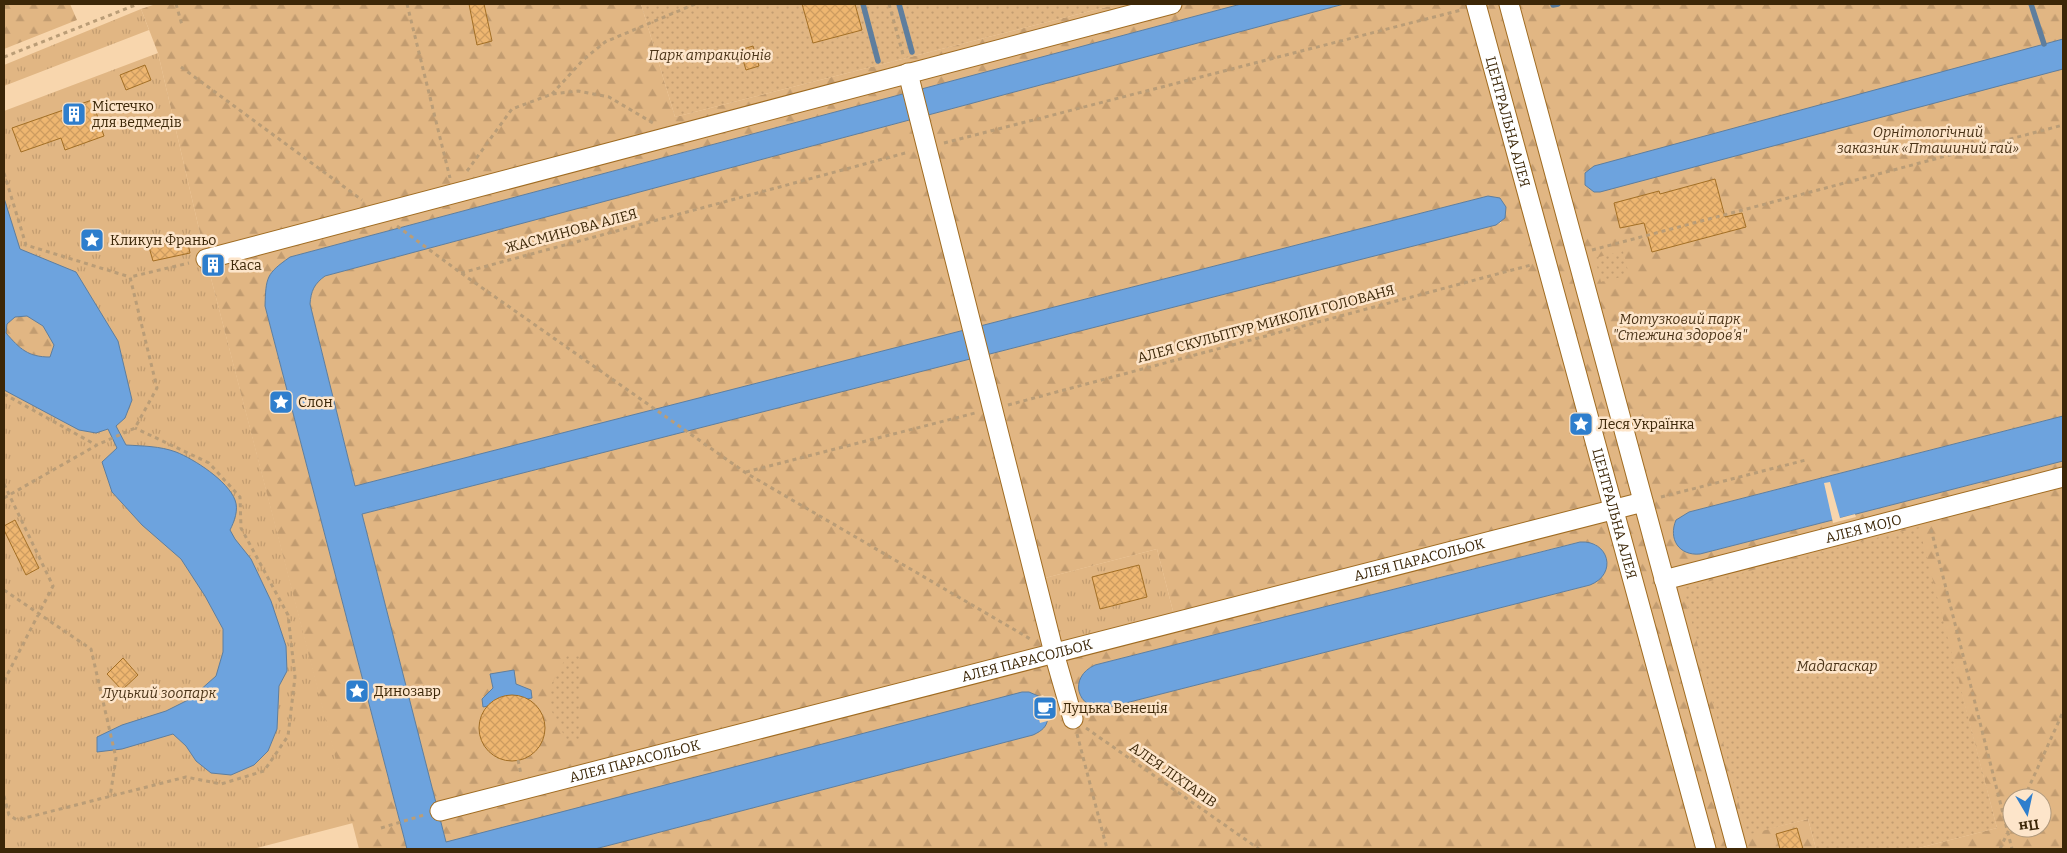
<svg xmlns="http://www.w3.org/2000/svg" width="2067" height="853" viewBox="0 0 2067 853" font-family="Bitter,serif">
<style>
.grass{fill:url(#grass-tufts)}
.forest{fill:url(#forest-firs);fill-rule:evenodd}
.park{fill:url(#park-dots)}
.water{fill:#6da3de;stroke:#5e7e9e;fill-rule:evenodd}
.pier{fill:#f8d6ad}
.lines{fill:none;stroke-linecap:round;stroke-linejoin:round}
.stream{stroke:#5e7e9e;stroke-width:5.5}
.building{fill:url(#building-cross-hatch);stroke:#a36f25}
.street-casing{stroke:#a06c22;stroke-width:21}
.path{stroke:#ba9d77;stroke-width:3;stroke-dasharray:4 4;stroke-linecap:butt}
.street{stroke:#fff;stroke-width:19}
.labels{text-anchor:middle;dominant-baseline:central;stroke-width:5;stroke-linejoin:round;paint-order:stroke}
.park-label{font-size:14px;font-style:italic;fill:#4b3418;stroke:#fde5ca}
.poi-label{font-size:14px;fill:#3c2708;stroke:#fde5ca;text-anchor:start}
.street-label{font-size:14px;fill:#3c2708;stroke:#fde5ca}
</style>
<defs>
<pattern id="grass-tufts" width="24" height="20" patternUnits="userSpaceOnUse" patternTransform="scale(1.25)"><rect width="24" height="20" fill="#e1b683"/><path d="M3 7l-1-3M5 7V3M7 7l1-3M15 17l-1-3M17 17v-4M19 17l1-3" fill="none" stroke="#c29c70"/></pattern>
<pattern id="forest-firs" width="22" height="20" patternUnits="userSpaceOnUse" patternTransform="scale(1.25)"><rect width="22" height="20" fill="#e1b683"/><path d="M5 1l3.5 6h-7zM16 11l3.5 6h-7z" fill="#c29c70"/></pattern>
<pattern id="park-dots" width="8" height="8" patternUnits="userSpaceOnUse" patternTransform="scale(1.25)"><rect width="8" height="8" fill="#e1b683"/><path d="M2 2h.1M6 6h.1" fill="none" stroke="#c29c70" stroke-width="1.8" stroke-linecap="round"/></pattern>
<pattern id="building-cross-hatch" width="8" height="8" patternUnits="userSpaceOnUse" patternTransform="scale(1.25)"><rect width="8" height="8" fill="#eeb670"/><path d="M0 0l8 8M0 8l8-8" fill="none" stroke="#cd9c60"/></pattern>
</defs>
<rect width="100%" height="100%" fill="#f8d6ad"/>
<!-- grass -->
<path class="grass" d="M 141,9 L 149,30 L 4,86 L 4,65 Z
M 158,53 L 206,259 L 353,823 L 253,849 L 4,849 L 4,111 Z
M 1157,549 L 1174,615 L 1062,644 L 1045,578 Z"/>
<!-- forest -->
<path class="forest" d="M 4,4 L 70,4 L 77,20 L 4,49 Z
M 156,4 L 641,4 L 675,117 L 1118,4 L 1241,4 L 290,257 C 274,268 266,287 265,306 L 407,849 L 359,849 L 206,259 L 158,53 L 141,9 Z
M 1344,4 L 2063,4 L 2063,416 L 1689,512 L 1700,554 L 2063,461 L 2063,849 L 1915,849 L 1997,828 L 1918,527 L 1747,834 L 1808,819 L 1816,849 L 595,849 L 1033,735 L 1029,692 L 446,843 L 362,514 L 1501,223 L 1488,196 L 355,486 L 310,304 C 311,291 314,284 325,276 ZM 1579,542 L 1595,544 L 1605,555 L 1590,585 L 1106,708 L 1091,706 L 1080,696 C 1077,682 1082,671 1095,665 ZM 1157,549 L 1174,615 L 1062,643 L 1045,578 ZM 2012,798 L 2042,798 L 2042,828 L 2012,828 Z
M 27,316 L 43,326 L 54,345 L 50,357 C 27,356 20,350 5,333 L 7,324 L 15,317 Z"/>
<!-- park -->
<path class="park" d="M 641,4 L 1118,4 L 675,117 Z
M 1623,251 L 1629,275 L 1601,282 L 1595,258 Z
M 1919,527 L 1997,828 L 1915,849 L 1816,849 L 1808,819 L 1747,835 L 1683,588 Z
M 579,654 L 580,739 L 567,741 L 549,706 L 550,687 L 567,656 Z"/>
<!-- water -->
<path class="water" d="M 1241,4 L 1344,4 L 325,276 C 314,284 311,291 310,304 L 355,486 L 1488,196 L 1500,198 L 1506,207 L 1505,218 L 1496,225 L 362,514 L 446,842 L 1022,692 L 1029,692 L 1043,698 C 1048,716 1053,726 1033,735 L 595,849 L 407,849 L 265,306 C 266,277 266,274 290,257 Z
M 2063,39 L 2063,69 L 1600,192 L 1594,192 L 1585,185 L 1585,173 L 1594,166 Z
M 4,198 L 20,249 L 76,272 L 118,341 L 132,400 L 125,418 L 116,426 L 126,445 C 142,446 160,446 176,452 C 194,459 228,481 235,500 C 239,510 234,522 230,530 L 235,539 L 251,559 L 271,601 L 286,646 L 287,671 L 279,686 L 277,729 L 268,751 L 254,765 L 231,775 L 211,773 L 196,761 L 186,746 L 173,734 L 122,749 L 97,752 L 97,737 L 122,725 L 166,711 L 190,699 L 216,676 L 223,652 L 223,629 L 205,596 L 181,559 L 142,525 L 112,492 L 102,462 L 117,448 L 108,429 L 96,433 L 79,430 L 4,390 ZM 27,316 L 43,326 L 54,345 L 50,357 C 28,357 20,349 6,333 L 7,324 L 15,317 Z
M 2063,416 L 2063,461 L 1700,554 C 1679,556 1668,539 1676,520 L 1689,512 Z
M 1580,542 C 1609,540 1618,574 1590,585 L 1106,708 C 1076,710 1068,677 1095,665 Z
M 514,670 L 516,684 L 531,690 L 532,698 L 483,707 L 482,699 L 493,688 L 490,674 Z"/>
<!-- pier -->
<path class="pier" d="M 1830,482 L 1840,518 L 1855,514 L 1856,517 L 1833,523 L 1824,483 Z
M 1043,695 L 1050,704 L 1052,714 L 1051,720 L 1040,723 L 1033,698 Z"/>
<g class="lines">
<!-- stream -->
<path class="stream" d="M 863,4 L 878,61
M 899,4 L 912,52
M 2031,4 L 2044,44
M 1553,5 L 1558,4"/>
</g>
<!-- building -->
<path class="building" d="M 469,4 L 484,4 L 492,41 L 477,45 Z
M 802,4 L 855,4 L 862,30 L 813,43 Z
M 753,46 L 759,66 L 746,70 L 740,50 Z
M 145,65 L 151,80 L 126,90 L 120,75 Z
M 92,100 L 104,136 L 65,150 L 61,138 L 21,152 L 12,128 Z
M 1715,179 L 1725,217 L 1742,213 L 1746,227 L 1652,252 L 1644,223 L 1620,228 L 1614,203 L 1659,191 L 1660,194 Z
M 187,238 L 190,253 L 153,261 L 149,247 Z
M 15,520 L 39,568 L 26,575 L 4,530 L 4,526 Z
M 1139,565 L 1147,597 L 1100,609 L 1092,577 Z
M 123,658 L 138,675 L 122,690 L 107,674 Z
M479 728a33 33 0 1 1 66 0a33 33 0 1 1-66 0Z
M 1797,828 L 1803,849 L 1780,849 L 1776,834 Z"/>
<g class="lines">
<!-- street casing -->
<g class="street-casing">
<g id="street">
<path id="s1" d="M 1476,4 L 1706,849"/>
<path d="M 1509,4 L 1737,849"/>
<path d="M 908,73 L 1054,653 L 1073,719"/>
<path d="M 206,259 L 1172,4"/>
<path id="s2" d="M 1664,580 L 2063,477"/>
<path id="s3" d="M 440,811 L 1643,502"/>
</g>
</g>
<!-- path -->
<path class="path" d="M 176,4 L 182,25
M 407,4 L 450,178
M 889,4 L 904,58
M 4,57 L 138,4
M 181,67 L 362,200
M 552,94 L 583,60 L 605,42 L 695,4
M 944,143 L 1461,10
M 467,171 L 512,109 L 552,94 L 578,91 L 609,97 L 653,123
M 4,173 L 26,245 L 130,277
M 397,226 L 461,273 L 746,473 L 1032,640
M 1592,250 L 2063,125
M 461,273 L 909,152
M 4,394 L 96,445
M 1008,405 L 1531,265
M 746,472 L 975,413
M 4,484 L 53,586 L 4,681
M 1661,497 L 1806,460
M 4,498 L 97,445 L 135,428 L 157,388 L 130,277 L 189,263
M 1931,529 L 2012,849
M 4,590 L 91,649 L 116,758 L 110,797
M 1086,728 L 1259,849
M 1077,734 L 1107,849
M 518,760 L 521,774
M 4,796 L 9,815 L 17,820 L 186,777 L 221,784 L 264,771 L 288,736 L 295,677 L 288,615 L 241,528 L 240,497 L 209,463 L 135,428
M 2024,798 L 2063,712
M 381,828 L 424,815
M 2000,849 L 2012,823"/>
<!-- street -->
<use href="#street" class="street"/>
</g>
<!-- icons -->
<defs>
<g id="building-square" transform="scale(1.25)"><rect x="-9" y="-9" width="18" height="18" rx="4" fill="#2e7ecd" stroke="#fde5ca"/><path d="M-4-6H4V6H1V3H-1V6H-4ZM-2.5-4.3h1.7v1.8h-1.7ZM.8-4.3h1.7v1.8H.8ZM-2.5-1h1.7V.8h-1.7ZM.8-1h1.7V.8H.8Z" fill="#fff"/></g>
<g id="sight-square" transform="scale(1.25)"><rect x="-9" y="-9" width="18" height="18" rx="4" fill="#2e7ecd" stroke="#fde5ca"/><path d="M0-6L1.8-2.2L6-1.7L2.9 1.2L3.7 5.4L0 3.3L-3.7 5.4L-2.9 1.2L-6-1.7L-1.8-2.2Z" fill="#fff"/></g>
<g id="cafe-square" transform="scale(1.25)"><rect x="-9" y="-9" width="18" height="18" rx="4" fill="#2e7ecd" stroke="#fde5ca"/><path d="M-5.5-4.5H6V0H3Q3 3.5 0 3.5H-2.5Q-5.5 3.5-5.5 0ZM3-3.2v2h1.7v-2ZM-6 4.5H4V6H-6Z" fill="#fff"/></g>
</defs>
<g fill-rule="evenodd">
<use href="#building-square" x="74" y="114"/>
<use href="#sight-square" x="92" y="240"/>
<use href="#building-square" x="213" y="265"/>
<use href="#sight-square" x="281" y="402"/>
<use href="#sight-square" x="1581" y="424"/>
<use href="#sight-square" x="357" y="691"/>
<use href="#cafe-square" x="1045" y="708"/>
</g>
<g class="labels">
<!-- park labels -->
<g class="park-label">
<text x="710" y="55">Парк атракціонів</text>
<text x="1928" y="132">Орнітологічний<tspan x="1928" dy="16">заказник «Пташиний гай»</tspan></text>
<text x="1680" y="319">Мотузковий парк<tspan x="1680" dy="16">"Стежина здоров’я"</tspan></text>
<text x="1837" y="666">Мадагаскар</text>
<text x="159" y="693">Луцький зоопарк</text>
</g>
<!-- poi labels -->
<g class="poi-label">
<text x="92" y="106">Містечко<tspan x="92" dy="16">для ведмедів</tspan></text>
<text x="110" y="240">Кликун Франьо</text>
<text x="230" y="265">Каса</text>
<text x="298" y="402">Слон</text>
<text x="1598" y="424">Леся Українка</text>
<text x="374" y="691">Динозавр</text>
<text x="1062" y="708">Луцька Венеція</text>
</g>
<!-- street labels -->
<g class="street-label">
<text stroke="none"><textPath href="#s1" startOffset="122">ЦЕНТРАЛЬНА АЛЕЯ</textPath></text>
<text transform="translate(571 231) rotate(-15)">ЖАСМИНОВА АЛЕЯ</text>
<text transform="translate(1266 324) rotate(-15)">АЛЕЯ СКУЛЬПТУР МИКОЛИ ГОЛОВАНЯ</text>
<text stroke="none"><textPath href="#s1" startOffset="528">ЦЕНТРАЛЬНА АЛЕЯ</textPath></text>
<text stroke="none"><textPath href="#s2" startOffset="206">АЛЕЯ MOJO</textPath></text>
<text stroke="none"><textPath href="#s3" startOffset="1011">АЛЕЯ ПАРАСОЛЬОК</textPath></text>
<text stroke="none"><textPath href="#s3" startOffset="606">АЛЕЯ ПАРАСОЛЬОК</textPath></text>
<text stroke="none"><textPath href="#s3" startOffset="201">АЛЕЯ ПАРАСОЛЬОК</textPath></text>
<text transform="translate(1173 775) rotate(35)">АЛЕЯ ЛІХТАРІВ</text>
</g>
</g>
<!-- border -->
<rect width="2067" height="853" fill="none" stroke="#3c2708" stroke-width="10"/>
<!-- north arrow -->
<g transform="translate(2027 813) rotate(171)"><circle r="24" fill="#fde5ca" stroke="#b0997c"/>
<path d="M0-4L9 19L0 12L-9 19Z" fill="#2e7ecd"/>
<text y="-8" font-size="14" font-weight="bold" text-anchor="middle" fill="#3c2708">Пн</text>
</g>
</svg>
